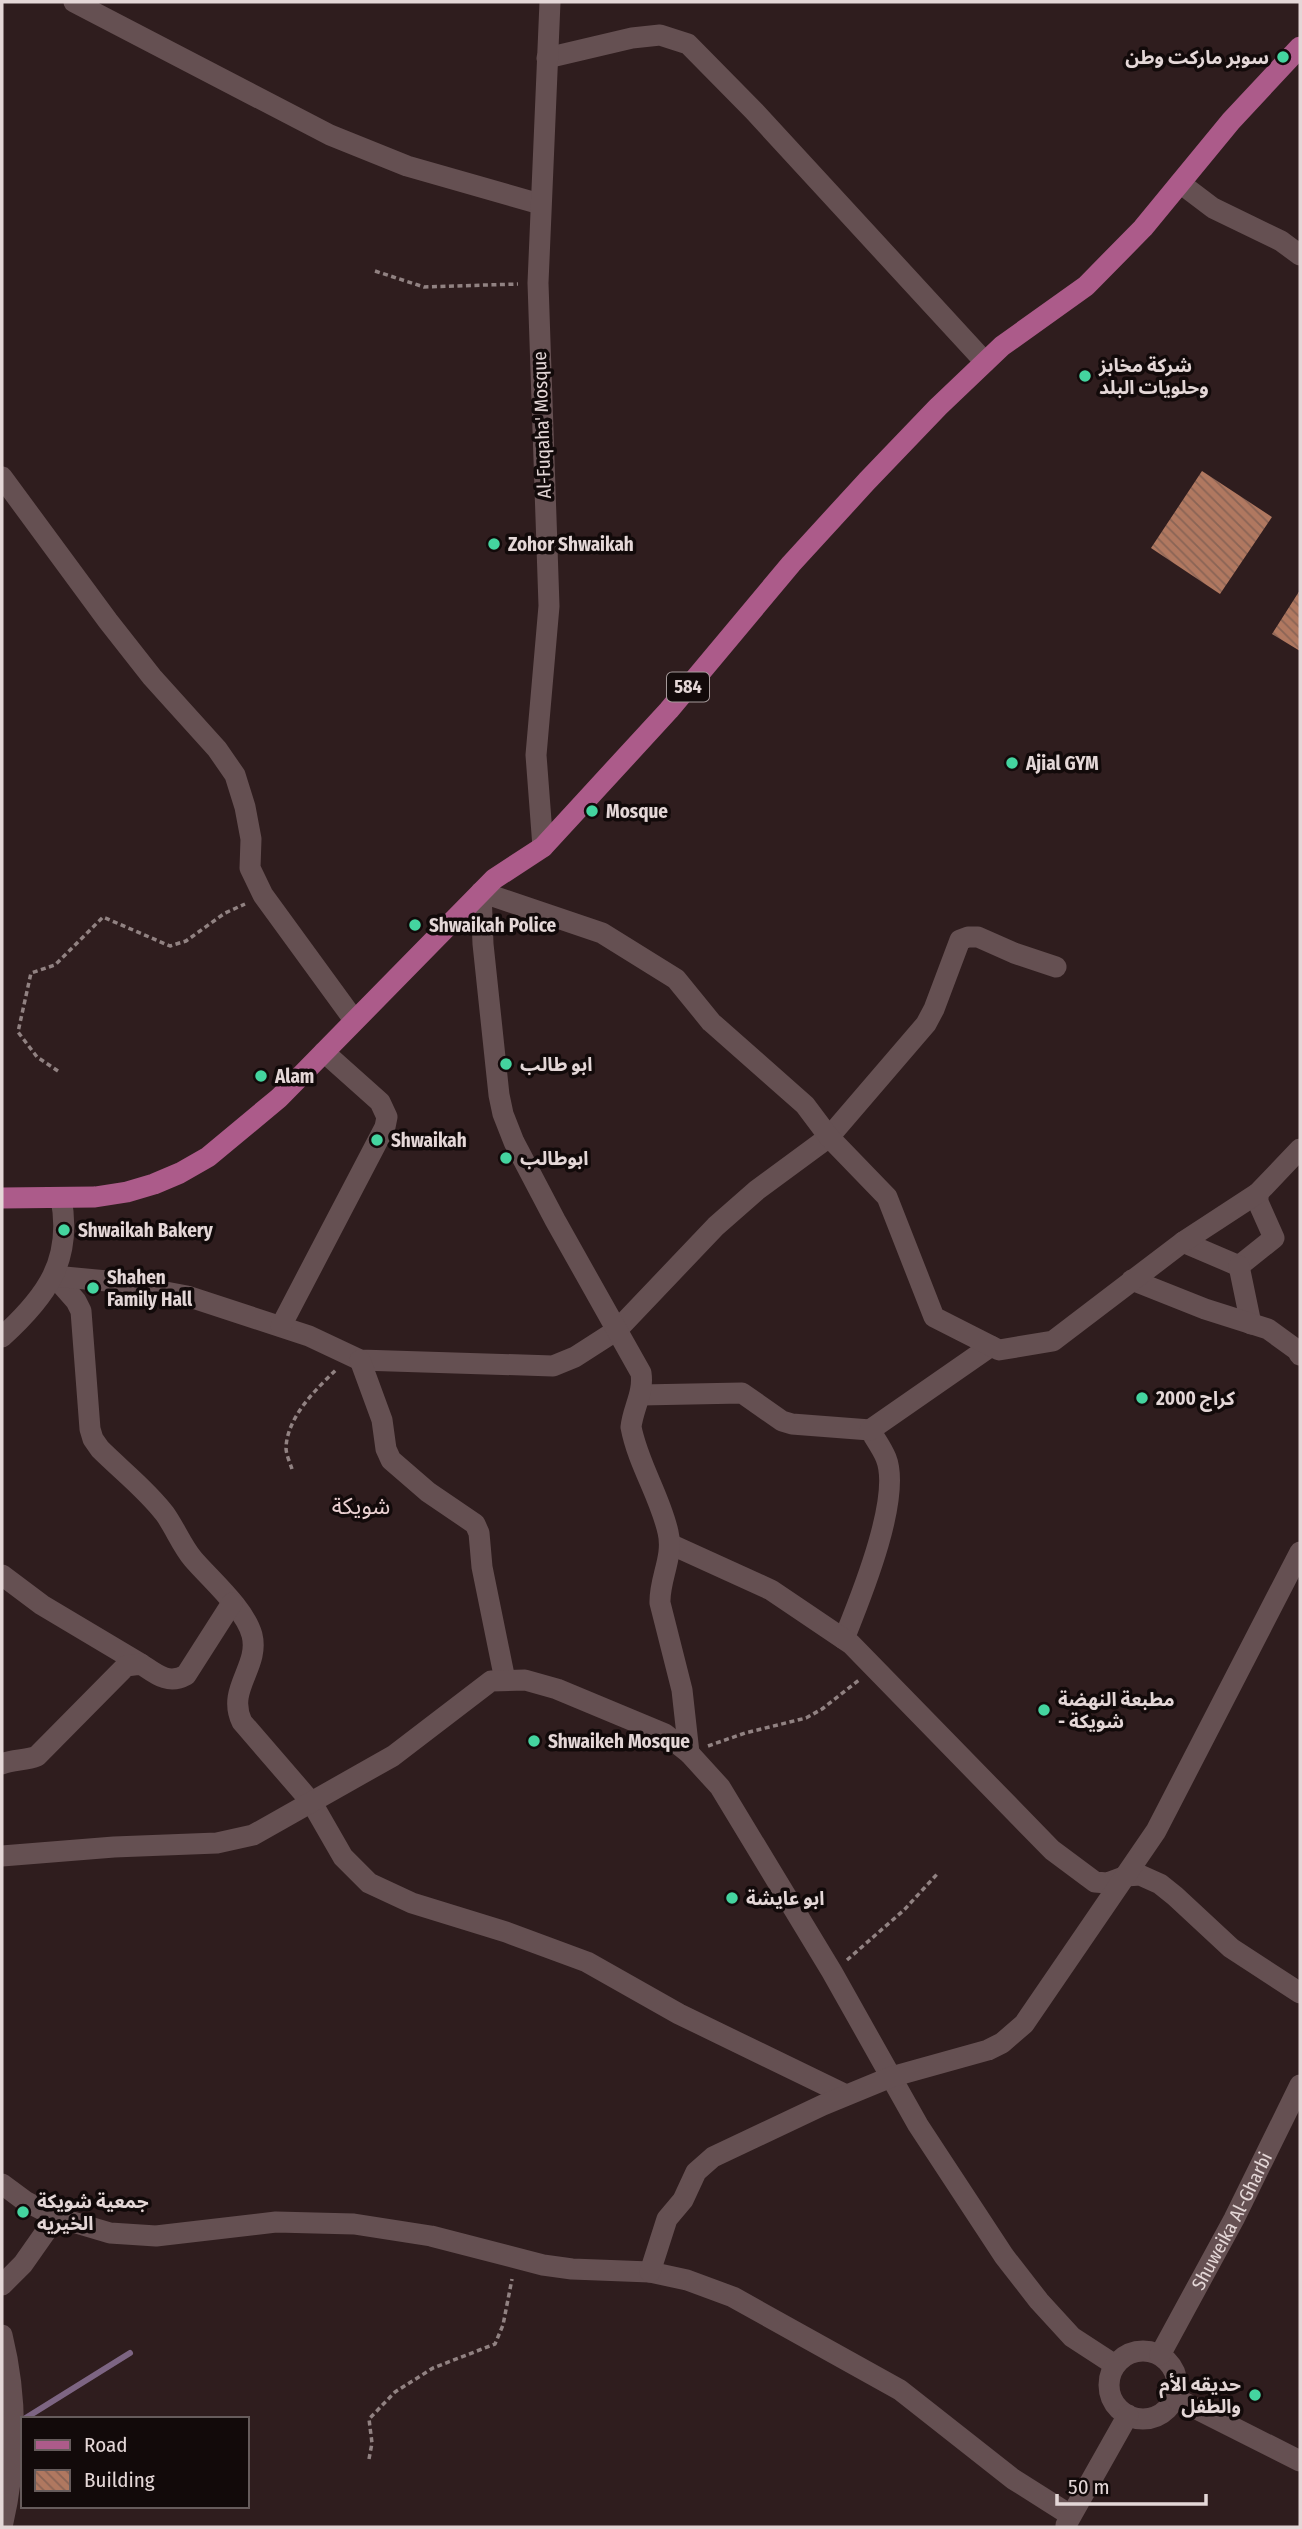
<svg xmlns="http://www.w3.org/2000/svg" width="1302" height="2529" viewBox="0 0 1302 2529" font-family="'Fira Sans Condensed','Noto Sans Arabic',sans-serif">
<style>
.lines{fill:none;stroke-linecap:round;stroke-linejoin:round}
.stream{stroke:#7d6583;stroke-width:6}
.building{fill:url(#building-back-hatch)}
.path{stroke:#918282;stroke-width:3.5;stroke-dasharray:5 3.5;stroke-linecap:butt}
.minor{stroke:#655052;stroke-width:21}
.major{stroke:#ac5b8a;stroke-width:21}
.poi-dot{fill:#44d49f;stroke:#120a0a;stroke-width:2.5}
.labels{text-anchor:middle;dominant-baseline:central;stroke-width:7;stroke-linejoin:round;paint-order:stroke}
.shield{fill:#120a0a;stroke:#a59a9a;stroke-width:2}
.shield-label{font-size:18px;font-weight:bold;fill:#e4d7d7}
.poi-label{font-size:19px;font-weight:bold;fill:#e4d7d7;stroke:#120a0a;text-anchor:start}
.street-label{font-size:19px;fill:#e4d7d7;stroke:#120a0a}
.quarter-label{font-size:23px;fill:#ead1d2;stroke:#120a0a}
</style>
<defs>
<pattern id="building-back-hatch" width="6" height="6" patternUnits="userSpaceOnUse" patternTransform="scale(1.75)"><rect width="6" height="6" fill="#b07860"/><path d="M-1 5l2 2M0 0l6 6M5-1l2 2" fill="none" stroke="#8a6455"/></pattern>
</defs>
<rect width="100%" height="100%" fill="#2f1d1e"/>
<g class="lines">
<!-- stream -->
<path class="stream" d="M 24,2419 L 130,2353"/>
</g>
<!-- building -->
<path class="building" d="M 1202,471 L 1272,517 L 1220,594 L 1151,548 Z
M 1300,590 L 1300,651 L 1272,634 Z"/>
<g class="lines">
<!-- path -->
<path class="path" d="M 375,271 L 424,287 L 518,284
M 58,1071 L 37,1057 L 18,1032 L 31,973 L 55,965 L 103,917 L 170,946 L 186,941 L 225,913 L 245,904
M 292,1469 C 290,1463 286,1454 286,1448 C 287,1417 316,1389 337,1369
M 708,1746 L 745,1733 L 806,1718 L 822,1709 L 859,1680
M 847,1960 L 904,1910 L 939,1872
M 369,2459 L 372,2443 L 369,2419 L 395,2392 L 433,2368 L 495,2344 L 503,2325 L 512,2279"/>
<!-- minor -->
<g class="minor">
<path d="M 74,2 L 330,135 L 407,166 L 540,204"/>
<path d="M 547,58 L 632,38 L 660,35 L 688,44 L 754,111 L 985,362"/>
<path d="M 1180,183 L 1213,208 L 1281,241 L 1300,255"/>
<path d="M 2,477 L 108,621 L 152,677 L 217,749 L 235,775 L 245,807 L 251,839 L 250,868 L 263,895 L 354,1020"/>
<path d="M 543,847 L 536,755 L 549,606 L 538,283 L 550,2"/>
<path d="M 1183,1242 L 1239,1266 L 1274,1238 L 1258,1202 L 1258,1193"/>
<path d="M 1239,1266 L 1251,1324"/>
<path d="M 54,1276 L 76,1301 L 81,1311 L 90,1429 L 93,1439 L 100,1449 C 121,1470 147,1490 165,1514 C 175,1528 182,1546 193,1559 C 211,1580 245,1609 252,1635 C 260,1667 226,1689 242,1722 L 312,1803 L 343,1857 L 369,1883 L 412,1903 L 506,1932 L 587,1962 L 679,2014 L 846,2095"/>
<path d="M 54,1276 L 107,1281 L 187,1296 L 309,1336 L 360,1360 L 553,1366 L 575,1357 L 617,1330 L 716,1226 L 757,1190 L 829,1137 L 926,1024 L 934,1009 L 960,940 L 968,937 L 978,937 L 1014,953 L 1056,967"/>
<path d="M 1132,1280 L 1205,1309 L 1268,1329 L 1297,1350 L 1300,1355"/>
<path d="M 281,1326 L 385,1127 L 387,1117 L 380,1102 L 324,1052"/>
<path d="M 2,1337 C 46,1297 73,1261 61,1198"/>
<path d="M 360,1360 L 382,1420 L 386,1449 L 391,1460 L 428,1492 L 475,1524 L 479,1533 L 482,1567 L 505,1680"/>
<path d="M 641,1395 L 742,1393 L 782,1421 L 792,1424 L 870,1430 C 875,1439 882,1448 886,1458 C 902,1498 860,1599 844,1639"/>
<path d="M 870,1430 L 991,1346"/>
<path d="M 670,1544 L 771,1590 L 851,1644 L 1052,1850 L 1095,1882 L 1107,1883 L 1126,1876 L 1140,1875 L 1160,1884 L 1175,1896 L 1231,1948 L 1300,1993"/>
<path d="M 2,1575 L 42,1605 L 141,1664"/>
<path d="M 689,1753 L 682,1690 L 660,1603 C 659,1579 674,1557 668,1532 C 660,1496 638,1464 631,1427 C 633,1408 644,1393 641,1373 L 555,1220 L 514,1142 L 503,1114 L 499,1095 L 483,944 L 481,892 L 602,933 L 676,979 L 711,1022 L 805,1105 L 829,1137 L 887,1197 L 934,1317 L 999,1350 L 1053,1341 L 1183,1242 L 1258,1193 L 1300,1149"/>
<path d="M 2,1764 C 13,1759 25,1761 37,1756 L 126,1666 L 141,1664 C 156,1674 168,1685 186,1675 L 232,1603"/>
<path d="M 2,1856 L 114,1847 L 217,1843 L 253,1835 L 393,1756 L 491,1681 L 525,1680 L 557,1689 L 665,1734 L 689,1753 L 720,1787 L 832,1972 L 918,2125 L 1004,2256 L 1039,2301 L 1072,2337 L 1115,2365"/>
<path d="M 2,2184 L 25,2201 L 56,2217 L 110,2233 L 156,2236 L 276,2222 L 354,2224 L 431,2236 L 543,2265 L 572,2269 L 650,2272 L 687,2280 L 733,2297 L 900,2390 L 1013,2479 L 1070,2515"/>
<path d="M 650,2272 L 667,2219 L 683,2200 L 696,2172 L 713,2157 L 823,2105 L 891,2077 L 988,2050 L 1002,2043 L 1024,2024 L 1156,1831 L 1300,1552"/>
<path d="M 2,2285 L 23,2264 L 56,2217"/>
<path d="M 2,2335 C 18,2400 17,2463 2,2527"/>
<circle cx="1143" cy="2385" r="34"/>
<path id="s1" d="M 1160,2355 L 1234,2219 L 1300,2085"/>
<path d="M 1175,2398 L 1300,2461"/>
<path d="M 1066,2525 L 1128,2415"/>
</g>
<!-- major -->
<path class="major" d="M 2,1198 L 95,1197 L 127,1192 L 154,1184 L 180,1173 L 208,1157 L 279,1098 L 494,879 L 543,847 L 669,710 L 791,564 L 867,481 L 938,407 L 1002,346 L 1086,286 L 1143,228 L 1231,121 L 1300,47"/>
</g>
<!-- markers -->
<g class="poi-dot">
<circle cx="1283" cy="57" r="7"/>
<circle cx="1085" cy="376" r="7"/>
<circle cx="494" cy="544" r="7"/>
<circle cx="1012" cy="763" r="7"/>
<circle cx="592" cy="811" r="7"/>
<circle cx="415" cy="925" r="7"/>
<circle cx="506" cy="1064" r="7"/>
<circle cx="261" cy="1076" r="7"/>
<circle cx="377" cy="1140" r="7"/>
<circle cx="506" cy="1158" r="7"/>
<circle cx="64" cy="1230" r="7"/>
<circle cx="93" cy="1288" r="7"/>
<circle cx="1142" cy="1398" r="7"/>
<circle cx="1044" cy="1710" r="7"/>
<circle cx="534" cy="1741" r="7"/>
<circle cx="732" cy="1898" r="7"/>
<circle cx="23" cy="2212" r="7"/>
<circle cx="1255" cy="2395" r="7"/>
</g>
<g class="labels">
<!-- shield labels -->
<rect class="shield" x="667" y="672.5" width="42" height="29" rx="5"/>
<g class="shield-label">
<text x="688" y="687">584</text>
</g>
<!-- poi labels -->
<g class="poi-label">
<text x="1269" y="57" text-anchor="end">سوبر ماركت وطن</text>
<text x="1099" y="365">شركة مخابز<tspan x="1099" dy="22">وحلويات البلد</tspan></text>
<text x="508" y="544">Zohor Shwaikah</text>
<text x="1026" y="763">Ajial GYM</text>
<text x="606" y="811">Mosque</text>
<text x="429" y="925">Shwaikah Police</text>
<text x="520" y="1064">ابو طالب</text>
<text x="275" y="1076">Alam</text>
<text x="391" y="1140">Shwaikah</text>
<text x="520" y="1158">ابوطالب</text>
<text x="78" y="1230">Shwaikah Bakery</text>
<text x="107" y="1277">Shahen<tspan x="107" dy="22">Family Hall</tspan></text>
<text x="1156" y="1398">كراج 2000</text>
<text x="1058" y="1699">مطبعة النهضة<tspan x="1058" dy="22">- شويكة</tspan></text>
<text x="548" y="1741">Shwaikeh Mosque</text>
<text x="746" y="1898">ابو عايشة</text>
<text x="37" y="2201">جمعية شويكة<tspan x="37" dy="22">الخيريه</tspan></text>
<text x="1241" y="2384" text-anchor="end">حديقه الأم<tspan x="1241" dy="22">والطفل</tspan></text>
</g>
<!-- street labels -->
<g class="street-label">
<text transform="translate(542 425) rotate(-92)">Al-Fuqaha' Mosque</text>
<text stroke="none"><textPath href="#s1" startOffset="152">Shuweika Al-Gharbi</textPath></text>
</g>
<!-- quarter labels -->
<g class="quarter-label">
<text x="361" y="1506">شويكة</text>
</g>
</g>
<!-- border -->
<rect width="1302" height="2529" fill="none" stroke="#e4d7d7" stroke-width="7"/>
<!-- legend -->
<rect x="21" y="2417" width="228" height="91" fill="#120a0a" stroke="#665c5c" stroke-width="2"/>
<rect x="35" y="2440" width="35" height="10" fill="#ac5b8a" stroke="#665c5c" stroke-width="2"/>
<text x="84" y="2452" font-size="21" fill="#e4d7d7">Road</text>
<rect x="35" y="2470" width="35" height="21" fill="url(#building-back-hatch)" stroke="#665c5c" stroke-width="2"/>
<text x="84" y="2487" font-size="21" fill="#e4d7d7">Building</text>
<!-- scale -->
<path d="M1057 2494v10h149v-10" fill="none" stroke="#e4d7d7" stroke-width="3.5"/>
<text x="1068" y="2494" font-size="21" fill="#e4d7d7" stroke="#120a0a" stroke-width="5" paint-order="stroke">50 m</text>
</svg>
